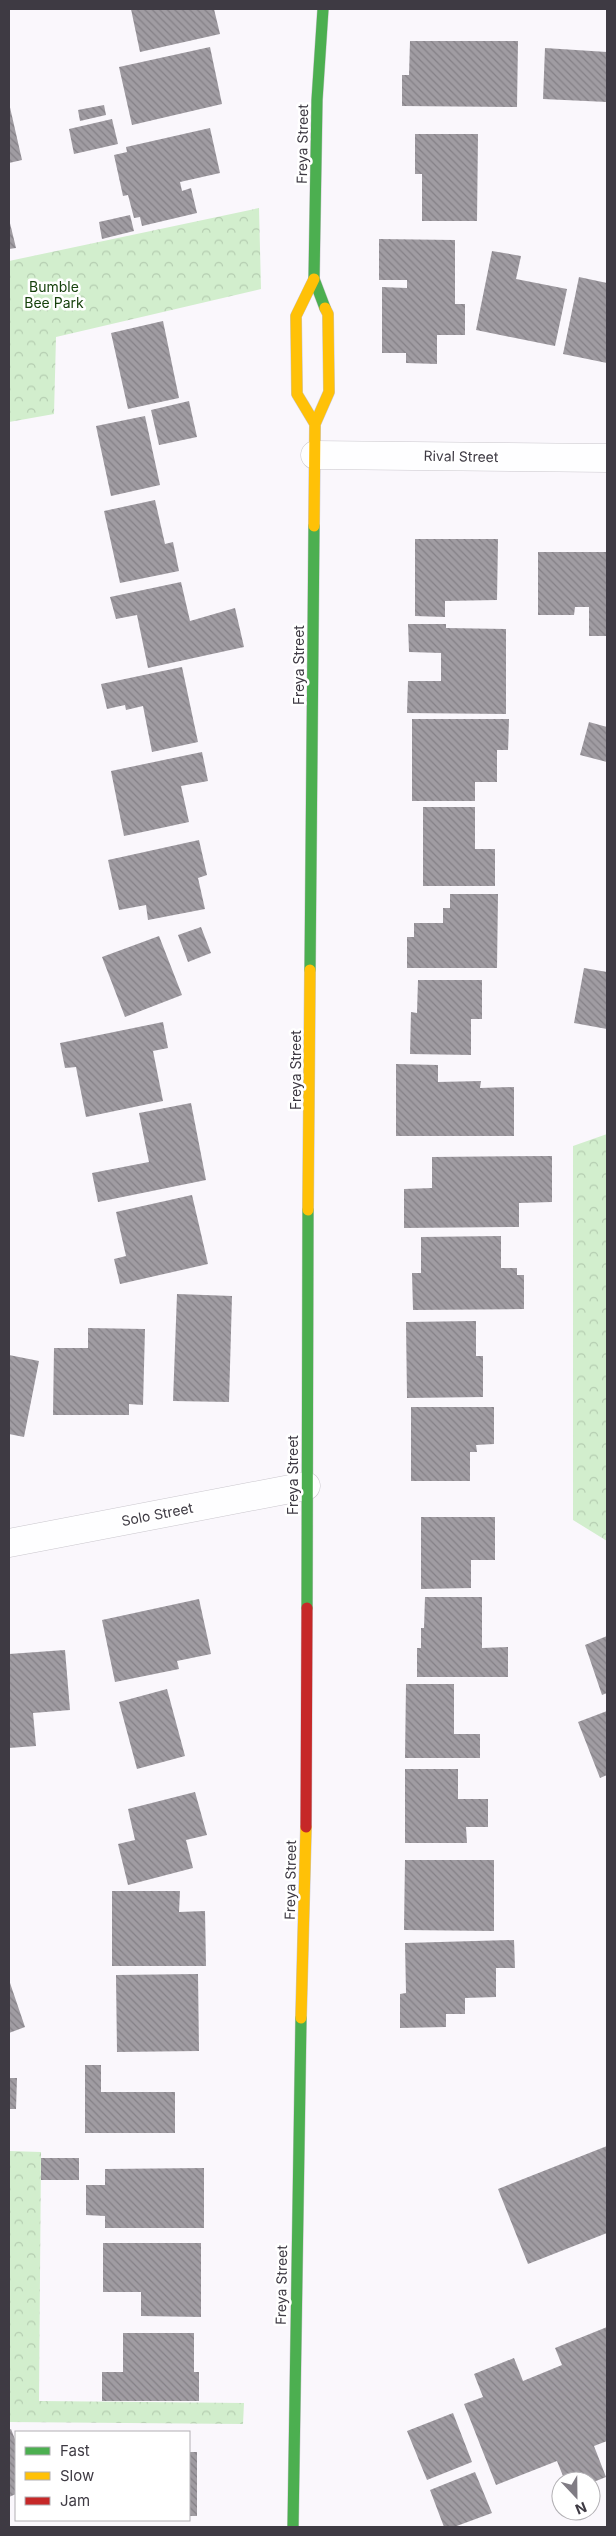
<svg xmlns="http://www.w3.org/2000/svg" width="616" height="2536" viewBox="0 0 616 2536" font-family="Inter,sans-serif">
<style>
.park{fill:url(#park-crowns)}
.building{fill:url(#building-back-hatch)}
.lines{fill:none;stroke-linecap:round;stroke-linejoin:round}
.street-casing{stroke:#cac7cd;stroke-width:29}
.fast-casing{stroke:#cac7cd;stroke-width:12}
.slow-casing{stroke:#cac7cd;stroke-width:12}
.jam-casing{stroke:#cac7cd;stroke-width:12}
.street{stroke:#fefeff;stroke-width:28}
.fast{stroke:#4caf50;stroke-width:11}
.slow{stroke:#ffc107;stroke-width:11}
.jam{stroke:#c62828;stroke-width:11}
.labels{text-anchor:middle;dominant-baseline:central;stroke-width:5;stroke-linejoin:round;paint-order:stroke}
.street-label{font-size:14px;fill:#3e3a43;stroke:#fff}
.park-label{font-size:14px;fill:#17410c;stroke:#fff}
</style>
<defs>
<pattern id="park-crowns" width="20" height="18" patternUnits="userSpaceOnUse" patternTransform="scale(1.25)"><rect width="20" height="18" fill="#d2eecd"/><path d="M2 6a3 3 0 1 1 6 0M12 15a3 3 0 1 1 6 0" fill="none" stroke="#b5cdb1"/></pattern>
<pattern id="building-back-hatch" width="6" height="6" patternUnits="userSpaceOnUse" patternTransform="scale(1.25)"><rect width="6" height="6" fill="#a09ca2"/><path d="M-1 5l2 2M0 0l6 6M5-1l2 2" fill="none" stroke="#848086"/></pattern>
</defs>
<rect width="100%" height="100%" fill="#faf7fc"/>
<!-- park -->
<path class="park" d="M 259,208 L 261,289 L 56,337 L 54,414 L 9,422 L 9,261 Z
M 607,1134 L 607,1541 L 573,1520 L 573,1146 Z
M 9,2151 L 41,2152 L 39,2401 L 244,2403 L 243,2424 L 9,2422 Z"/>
<!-- building -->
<path class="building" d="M 131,9 L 214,9 L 220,34 L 140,52 Z
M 410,41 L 518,41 L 517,107 L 402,106 L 402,75 L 409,75 Z
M 210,47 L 222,104 L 132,125 L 119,67 Z
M 545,48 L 607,52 L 607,102 L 543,99 Z
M 9,103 L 22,160 L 9,163 Z
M 104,105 L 106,115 L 80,121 L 78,110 Z
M 112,119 L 118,144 L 74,154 L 69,129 Z
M 210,128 L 220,173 L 180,182 L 182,191 L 191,188 L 197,213 L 142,226 L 140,217 L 134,218 L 128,195 L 123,196 L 114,155 L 127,152 L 126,147 Z
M 415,134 L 478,134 L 477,221 L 422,221 L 422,174 L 415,174 Z
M 130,215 L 134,231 L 102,239 L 99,222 Z
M 9,219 L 16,248 L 9,249 Z
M 379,239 L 455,240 L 455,304 L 465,304 L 465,335 L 437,335 L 437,364 L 406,363 L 406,353 L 382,353 L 382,287 L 407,288 L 407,280 L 379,280 Z
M 492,251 L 521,256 L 516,279 L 567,289 L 555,346 L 476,330 Z
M 579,277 L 607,283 L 607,363 L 563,354 Z
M 163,321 L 179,398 L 128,409 L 111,333 Z
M 189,401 L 197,437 L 159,445 L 151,410 Z
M 145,416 L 160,485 L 111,496 L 96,426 Z
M 155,500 L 165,544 L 173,542 L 179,571 L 120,583 L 104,511 Z
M 415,539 L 498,539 L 497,600 L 445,601 L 445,617 L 415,616 Z
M 538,552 L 607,552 L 607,636 L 589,636 L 589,607 L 575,607 L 574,615 L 538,615 Z
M 181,582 L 190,621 L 235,608 L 244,647 L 148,668 L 137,615 L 116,619 L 110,597 Z
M 408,624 L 446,624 L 446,628 L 506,629 L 506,714 L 407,713 L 408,681 L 441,681 L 441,653 L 409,652 Z
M 182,667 L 198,742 L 152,752 L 143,706 L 126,710 L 125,705 L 107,709 L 101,684 Z
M 412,719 L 509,719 L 508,750 L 497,750 L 497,782 L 475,782 L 475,801 L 412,801 Z
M 589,722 L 607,727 L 607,762 L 580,755 Z
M 202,752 L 208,781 L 181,786 L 189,822 L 124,836 L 111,771 Z
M 423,807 L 475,807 L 475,849 L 495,849 L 495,886 L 423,886 Z
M 199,840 L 207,875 L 198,878 L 205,909 L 148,920 L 146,905 L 119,910 L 108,860 Z
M 450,894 L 498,894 L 497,968 L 407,968 L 407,937 L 414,937 L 414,923 L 443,923 L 443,908 L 450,908 Z
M 201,927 L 211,953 L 188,962 L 178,935 Z
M 159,936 L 182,995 L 125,1017 L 102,957 Z
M 584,968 L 607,972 L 607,1029 L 574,1023 Z
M 418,980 L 482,980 L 482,1019 L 471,1019 L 471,1055 L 410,1054 L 411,1012 L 417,1013 Z
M 163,1022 L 168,1048 L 153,1051 L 163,1101 L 86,1117 L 76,1067 L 65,1068 L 60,1043 Z
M 396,1064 L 438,1065 L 438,1082 L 481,1081 L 480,1088 L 514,1087 L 514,1136 L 396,1136 Z
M 191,1103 L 206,1180 L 98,1202 L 92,1173 L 149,1162 L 139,1113 Z
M 552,1156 L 552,1202 L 519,1203 L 519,1227 L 404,1228 L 404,1189 L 432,1188 L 432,1157 Z
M 192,1195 L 208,1264 L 120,1284 L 114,1259 L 126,1256 L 116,1212 Z
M 501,1236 L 501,1268 L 517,1268 L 517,1275 L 524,1275 L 524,1309 L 413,1310 L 412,1273 L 421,1273 L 421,1237 Z
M 177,1294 L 232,1296 L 229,1402 L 173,1401 Z
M 476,1321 L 476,1356 L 483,1356 L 483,1397 L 407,1398 L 406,1322 Z
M 88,1328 L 145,1329 L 143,1405 L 129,1404 L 129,1415 L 53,1415 L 54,1348 L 88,1348 Z
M 9,1355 L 39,1361 L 24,1437 L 9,1434 Z
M 411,1407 L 494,1407 L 494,1444 L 476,1445 L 477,1452 L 470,1452 L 470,1481 L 411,1481 Z
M 421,1517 L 495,1517 L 495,1560 L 471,1560 L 471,1588 L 421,1589 Z
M 425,1597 L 482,1597 L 482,1648 L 508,1647 L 508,1677 L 417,1677 L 417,1648 L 421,1648 L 421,1628 L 424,1628 Z
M 199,1599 L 211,1654 L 177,1661 L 179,1669 L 115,1682 L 102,1620 Z
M 607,1636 L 607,1693 L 602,1695 L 585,1645 Z
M 65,1650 L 70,1710 L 33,1713 L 36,1746 L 9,1748 L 9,1654 Z
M 406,1684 L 454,1684 L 454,1734 L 480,1734 L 480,1758 L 405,1758 Z
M 167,1689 L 185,1756 L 137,1769 L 119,1702 Z
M 607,1711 L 607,1775 L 600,1778 L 578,1722 Z
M 405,1769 L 458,1769 L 458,1799 L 488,1799 L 488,1827 L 466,1827 L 467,1843 L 405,1843 Z
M 195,1792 L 207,1835 L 186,1840 L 193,1868 L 128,1885 L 118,1844 L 135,1840 L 128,1809 Z
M 405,1860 L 494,1860 L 494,1931 L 404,1930 Z
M 112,1891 L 180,1891 L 179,1912 L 205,1911 L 206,1966 L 112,1966 Z
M 514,1940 L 515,1968 L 496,1968 L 496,1997 L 465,1998 L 465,2014 L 446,2014 L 446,2027 L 400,2028 L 400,1994 L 406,1993 L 405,1943 Z
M 198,1974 L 199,2051 L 117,2052 L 116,1975 Z
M 9,1980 L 25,2027 L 9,2033 Z
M 85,2065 L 101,2065 L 101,2092 L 175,2092 L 175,2133 L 85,2133 Z
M 9,2078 L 17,2078 L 16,2109 L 9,2109 Z
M 607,2146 L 607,2233 L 528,2264 L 498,2189 Z
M 41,2158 L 79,2158 L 79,2180 L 41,2180 Z
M 204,2168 L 204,2228 L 105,2228 L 105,2216 L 86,2215 L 86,2185 L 105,2185 L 105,2169 Z
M 103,2243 L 201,2243 L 201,2317 L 141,2316 L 141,2292 L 103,2292 Z
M 607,2327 L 607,2441 L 594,2446 L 606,2477 L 591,2483 L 591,2481 L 565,2481 L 557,2461 L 496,2485 L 464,2404 L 483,2397 L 474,2374 L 514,2358 L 523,2381 L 562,2365 L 555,2348 Z
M 123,2333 L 194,2333 L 194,2372 L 199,2372 L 199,2401 L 102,2401 L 102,2372 L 123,2372 Z
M 453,2413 L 472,2462 L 427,2480 L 407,2431 Z
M 11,2429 L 16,2442 L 16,2494 L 9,2497 L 9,2430 Z
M 189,2452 L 197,2452 L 197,2516 L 189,2516 Z
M 475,2472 L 492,2513 L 454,2527 L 444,2527 L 430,2490 Z"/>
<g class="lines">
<!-- street casing -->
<g class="street-casing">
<path id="street" d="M 315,455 L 607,458
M 9,1543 L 306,1486"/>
</g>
<!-- fast casing -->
<g class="fast-casing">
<path id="fast" d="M 323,9 L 317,100 L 314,279 L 325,308
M 310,970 L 314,526
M 307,1608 L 308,1210
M 293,2527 L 301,2018"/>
</g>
<!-- slow casing -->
<g class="slow-casing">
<path id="slow" d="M 314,279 L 296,316 L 297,394 L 315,424
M 314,526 L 315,424 L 329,392 L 328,314 L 325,308
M 308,1210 L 310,970
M 301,2018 L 306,1827"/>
</g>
<!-- jam casing -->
<g class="jam-casing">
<path id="jam" d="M 306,1827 L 307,1608"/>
</g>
<!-- street -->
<use href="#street" class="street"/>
<!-- fast -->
<use href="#fast" class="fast"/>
<!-- slow -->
<use href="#slow" class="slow"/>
<!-- jam -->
<use href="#jam" class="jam"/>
</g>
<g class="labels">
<!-- street labels -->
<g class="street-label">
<text transform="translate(302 144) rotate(-89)">Freya Street</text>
<text transform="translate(461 456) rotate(1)">Rival Street</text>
<text transform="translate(298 665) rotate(-90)">Freya Street</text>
<text transform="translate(295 1070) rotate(-90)">Freya Street</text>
<text transform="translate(292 1475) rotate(-90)">Freya Street</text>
<text transform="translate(157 1514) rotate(-11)">Solo Street</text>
<text transform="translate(290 1880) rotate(-89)">Freya Street</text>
<text transform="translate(281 2285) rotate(-89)">Freya Street</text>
</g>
<!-- park labels -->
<g class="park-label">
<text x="54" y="286">Bumble<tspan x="54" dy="16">Bee Park</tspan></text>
</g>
</g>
<!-- border -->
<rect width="616" height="2536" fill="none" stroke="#3e3a43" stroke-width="20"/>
<!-- legend -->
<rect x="15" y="2431" width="175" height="90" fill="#ffffff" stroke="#b2b0b4"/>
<rect x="25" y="2447" width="25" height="8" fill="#4caf50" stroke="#b2b0b4"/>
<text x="60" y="2456" font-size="15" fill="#3e3a43">Fast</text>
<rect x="25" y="2472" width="25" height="8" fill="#ffc107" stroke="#b2b0b4"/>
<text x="60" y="2481" font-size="15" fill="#3e3a43">Slow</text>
<rect x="25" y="2497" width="25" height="8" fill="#c62828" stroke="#b2b0b4"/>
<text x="60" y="2506" font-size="15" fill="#3e3a43">Jam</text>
<!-- north arrow -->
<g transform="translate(576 2496) rotate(158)"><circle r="24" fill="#ffffff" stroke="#b2b0b4"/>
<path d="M0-4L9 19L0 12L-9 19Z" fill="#807c84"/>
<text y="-8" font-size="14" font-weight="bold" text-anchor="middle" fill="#3e3a43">N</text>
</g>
</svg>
